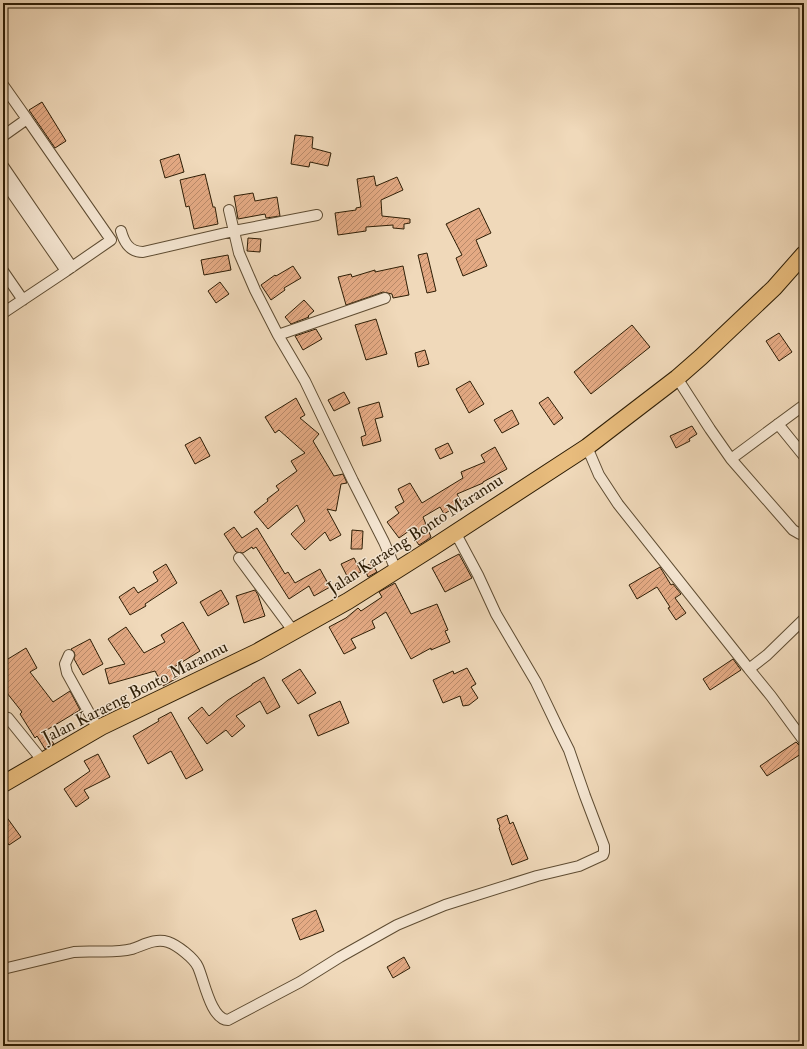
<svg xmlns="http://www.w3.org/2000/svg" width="807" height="1049" viewBox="0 0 807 1049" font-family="'IM FELL Double Pica',serif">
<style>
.building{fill:url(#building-hatch);stroke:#2d1d05}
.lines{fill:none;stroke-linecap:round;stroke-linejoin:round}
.minor-casing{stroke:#5e4c32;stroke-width:12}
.primary-casing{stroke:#2d1d05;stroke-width:18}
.minor{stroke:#f5e6d2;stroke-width:10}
.primary{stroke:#e8bc7d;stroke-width:16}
.labels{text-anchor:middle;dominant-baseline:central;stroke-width:3;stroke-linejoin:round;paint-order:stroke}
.street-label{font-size:17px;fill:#2d1d05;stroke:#f5e6d2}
</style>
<defs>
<pattern id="building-hatch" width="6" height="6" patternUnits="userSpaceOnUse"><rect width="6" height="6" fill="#e4aa84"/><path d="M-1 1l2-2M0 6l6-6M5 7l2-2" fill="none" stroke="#b98a6a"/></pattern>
</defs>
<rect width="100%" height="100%" fill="#f0d9ba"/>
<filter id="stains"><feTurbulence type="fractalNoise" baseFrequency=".005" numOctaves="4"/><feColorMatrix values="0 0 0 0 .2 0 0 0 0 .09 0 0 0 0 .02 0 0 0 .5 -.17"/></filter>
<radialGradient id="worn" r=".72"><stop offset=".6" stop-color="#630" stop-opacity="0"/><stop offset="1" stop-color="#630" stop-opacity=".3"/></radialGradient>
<!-- building -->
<path class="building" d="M 42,102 L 66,141 L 55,148 L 29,110 Z
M 295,135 L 313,137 L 312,148 L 331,153 L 328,166 L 310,162 L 309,167 L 291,164 Z
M 179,154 L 184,172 L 165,178 L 160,160 Z
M 205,174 L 213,207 L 215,207 L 218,224 L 194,229 L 189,206 L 186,207 L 180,180 Z
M 374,176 L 376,186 L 397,177 L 403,190 L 381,200 L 382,216 L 410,219 L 410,223 L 404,224 L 404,229 L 393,228 L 393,225 L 366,227 L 366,231 L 338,235 L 335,213 L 356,210 L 356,208 L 361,207 L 357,179 Z
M 253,193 L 255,201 L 277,197 L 280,216 L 266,218 L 265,214 L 238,219 L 234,196 Z
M 479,208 L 491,233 L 476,240 L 487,266 L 463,276 L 456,258 L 462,255 L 446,224 Z
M 248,238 L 261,239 L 260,252 L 247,251 Z
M 427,253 L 436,291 L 427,293 L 418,255 Z
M 228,255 L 231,270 L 204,275 L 201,260 Z
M 293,266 L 301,278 L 284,288 L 285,290 L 271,300 L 261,285 L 275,275 L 276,276 Z
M 403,266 L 409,295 L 393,298 L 392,294 L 383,292 L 346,305 L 338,277 L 351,274 L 352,277 L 375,270 L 375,272 Z
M 220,282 L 229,294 L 216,303 L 208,291 Z
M 304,300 L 314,311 L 308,316 L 309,317 L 291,324 L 285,317 Z
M 376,319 L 387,354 L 366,360 L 355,325 Z
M 632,325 L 650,347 L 591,394 L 574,372 Z
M 316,329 L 322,339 L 303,350 L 295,336 Z
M 779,333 L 792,352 L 779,361 L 766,341 Z
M 425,350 L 429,364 L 418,367 L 415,353 Z
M 470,381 L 484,404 L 469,413 L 456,389 Z
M 344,392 L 350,403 L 334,411 L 328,400 Z
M 548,397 L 563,418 L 554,425 L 539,403 Z
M 296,398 L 305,415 L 300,418 L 319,434 L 313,441 L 334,476 L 343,474 L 347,483 L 341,484 L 336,511 L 327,509 L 341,535 L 330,541 L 325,532 L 305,550 L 291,534 L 305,521 L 297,505 L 268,529 L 254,512 L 268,501 L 267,499 L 279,490 L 276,486 L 297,471 L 291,461 L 305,453 L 279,430 L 275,433 L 265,417 Z
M 379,402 L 383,417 L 375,419 L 381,441 L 363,446 L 361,437 L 366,435 L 358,408 Z
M 512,410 L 519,424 L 502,433 L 494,420 Z
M 692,426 L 697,434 L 689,439 L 690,441 L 676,448 L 670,436 Z
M 200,437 L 210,456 L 195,464 L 185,445 Z
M 448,443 L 453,453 L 440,459 L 435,449 Z
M 495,447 L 507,469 L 483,482 L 483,483 L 457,494 L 462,503 L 444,514 L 440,507 L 423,517 L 431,537 L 427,540 L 419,545 L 409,531 L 399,538 L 387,522 L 399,513 L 395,507 L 404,502 L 398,489 L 410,483 L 422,503 L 463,478 L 461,472 L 485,462 L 481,455 Z
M 234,527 L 242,538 L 257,528 L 285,574 L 288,572 L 295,583 L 320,569 L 330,587 L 314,596 L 309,586 L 289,599 L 256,547 L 253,549 L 252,547 L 243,553 L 236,552 L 224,534 Z
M 352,530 L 363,531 L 362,549 L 351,549 Z
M 459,554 L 472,578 L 445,592 L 432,568 Z
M 354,558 L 361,572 L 348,578 L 341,564 Z
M 372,563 L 377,572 L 368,577 L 364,567 Z
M 166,564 L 177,583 L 145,604 L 146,606 L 130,615 L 119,597 L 134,587 L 138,593 L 158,581 L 153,572 Z
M 660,567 L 671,585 L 673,584 L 681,594 L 675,598 L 686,613 L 676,620 L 668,608 L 670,607 L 657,587 L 637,599 L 629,585 Z
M 395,583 L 411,614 L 437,604 L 448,630 L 445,631 L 450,642 L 431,650 L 431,648 L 411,659 L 386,612 L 372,621 L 375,628 L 351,639 L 356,648 L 344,654 L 329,627 L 346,618 L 358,608 L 361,611 L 382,597 L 379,592 Z
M 221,590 L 229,604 L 208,616 L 200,602 Z
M 255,590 L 258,595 L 265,616 L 244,623 L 236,596 Z
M 183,622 L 200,651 L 174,667 L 179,677 L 163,686 L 155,671 L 109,684 L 105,669 L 125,664 L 108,639 L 126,627 L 144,653 L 165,642 L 161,635 Z
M 90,639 L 103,664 L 83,675 L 74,659 L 75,655 L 74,652 L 71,649 Z
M 26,648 L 37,668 L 30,672 L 53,702 L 70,691 L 80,710 L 45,731 L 54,744 L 45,749 L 37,736 L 35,738 L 20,714 L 22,712 L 3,688 L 3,662 Z
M 733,659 L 741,670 L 710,690 L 703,679 Z
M 467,668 L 476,684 L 471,687 L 478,698 L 469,705 L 463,706 L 460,696 L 443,703 L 433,680 L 453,671 L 454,674 Z
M 300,669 L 316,693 L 298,704 L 282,680 Z
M 264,677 L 280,707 L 267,714 L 260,701 L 236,716 L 245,726 L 232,737 L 226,730 L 207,744 L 188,718 L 202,707 L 209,716 L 228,700 L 252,685 L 252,684 Z
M 340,701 L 349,723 L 318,736 L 309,715 Z
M 171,712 L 203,770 L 186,779 L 171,751 L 148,764 L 133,736 L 159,721 L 158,719 Z
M 796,742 L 801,747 L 804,747 L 804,752 L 767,776 L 760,766 Z
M 98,754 L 110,777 L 84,790 L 89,798 L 76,807 L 64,789 L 90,771 L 84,761 Z
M 3,812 L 21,837 L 9,845 L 3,837 Z
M 507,815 L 510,824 L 513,822 L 528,859 L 512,865 L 499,828 L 500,827 L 497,819 Z
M 316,910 L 324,931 L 300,940 L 292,919 Z
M 404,957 L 410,968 L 393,978 L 387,967 Z"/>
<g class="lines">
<!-- minor casing -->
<g class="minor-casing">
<path id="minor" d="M 3,85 L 27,119
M 3,136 L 27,119 L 111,240 L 66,271
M 3,166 L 72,267
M 3,180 L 66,271 L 3,313
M 229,210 L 239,253 L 255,290 L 278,335 L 305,381 L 353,481 L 384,542 L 396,570
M 121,231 C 124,242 129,252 143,252 L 234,231 L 317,215
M 3,271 L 23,300
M 278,335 L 385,298
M 677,378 L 710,429 L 731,459 L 793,530 L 800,534 L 804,535
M 778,424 L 804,456
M 587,447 L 599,475 L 618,504 L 749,669 L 767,655 L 804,619
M 731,459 L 804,405
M 239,558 L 294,632
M 69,655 L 65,664 L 67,673 L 98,729
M 749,669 L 771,696 L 804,741
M 3,717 L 8,718 L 42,760
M 3,969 L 74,952 C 94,950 113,954 132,949 C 144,945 155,938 168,942 C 177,945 194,958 198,967 C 204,980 211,1020 228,1020 L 300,982 L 340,957 L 397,925 L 445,905 L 537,876 L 579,866 L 603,855 L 604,852 L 604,846 L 585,796 L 569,750 L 559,730 L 536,682 L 496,614 L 478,575 L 455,532"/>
</g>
<!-- primary casing -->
<g class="primary-casing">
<path id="primary" d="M 3,784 L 101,727 L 257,652 L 348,601 L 432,548 L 587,447 L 677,378 L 701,357 L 774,288 L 804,254"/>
</g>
<!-- minor -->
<use href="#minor" class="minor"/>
<!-- primary -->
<use href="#primary" class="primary"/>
</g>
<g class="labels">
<!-- street labels -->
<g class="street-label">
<text transform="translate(415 534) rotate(-33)">Jalan Karaeng Bonto Marannu</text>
<text transform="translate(135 692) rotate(-27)">Jalan Karaeng Bonto Marannu</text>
</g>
</g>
<!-- margin -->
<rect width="807" height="1049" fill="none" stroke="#f0d9ba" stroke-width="16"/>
<rect x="4" y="4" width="799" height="1041" fill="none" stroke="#2d1d05" stroke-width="2"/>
<rect x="8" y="8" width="791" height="1033" fill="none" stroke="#2d1d05"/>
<rect width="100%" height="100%" filter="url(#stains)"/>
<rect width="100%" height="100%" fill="url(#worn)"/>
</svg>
